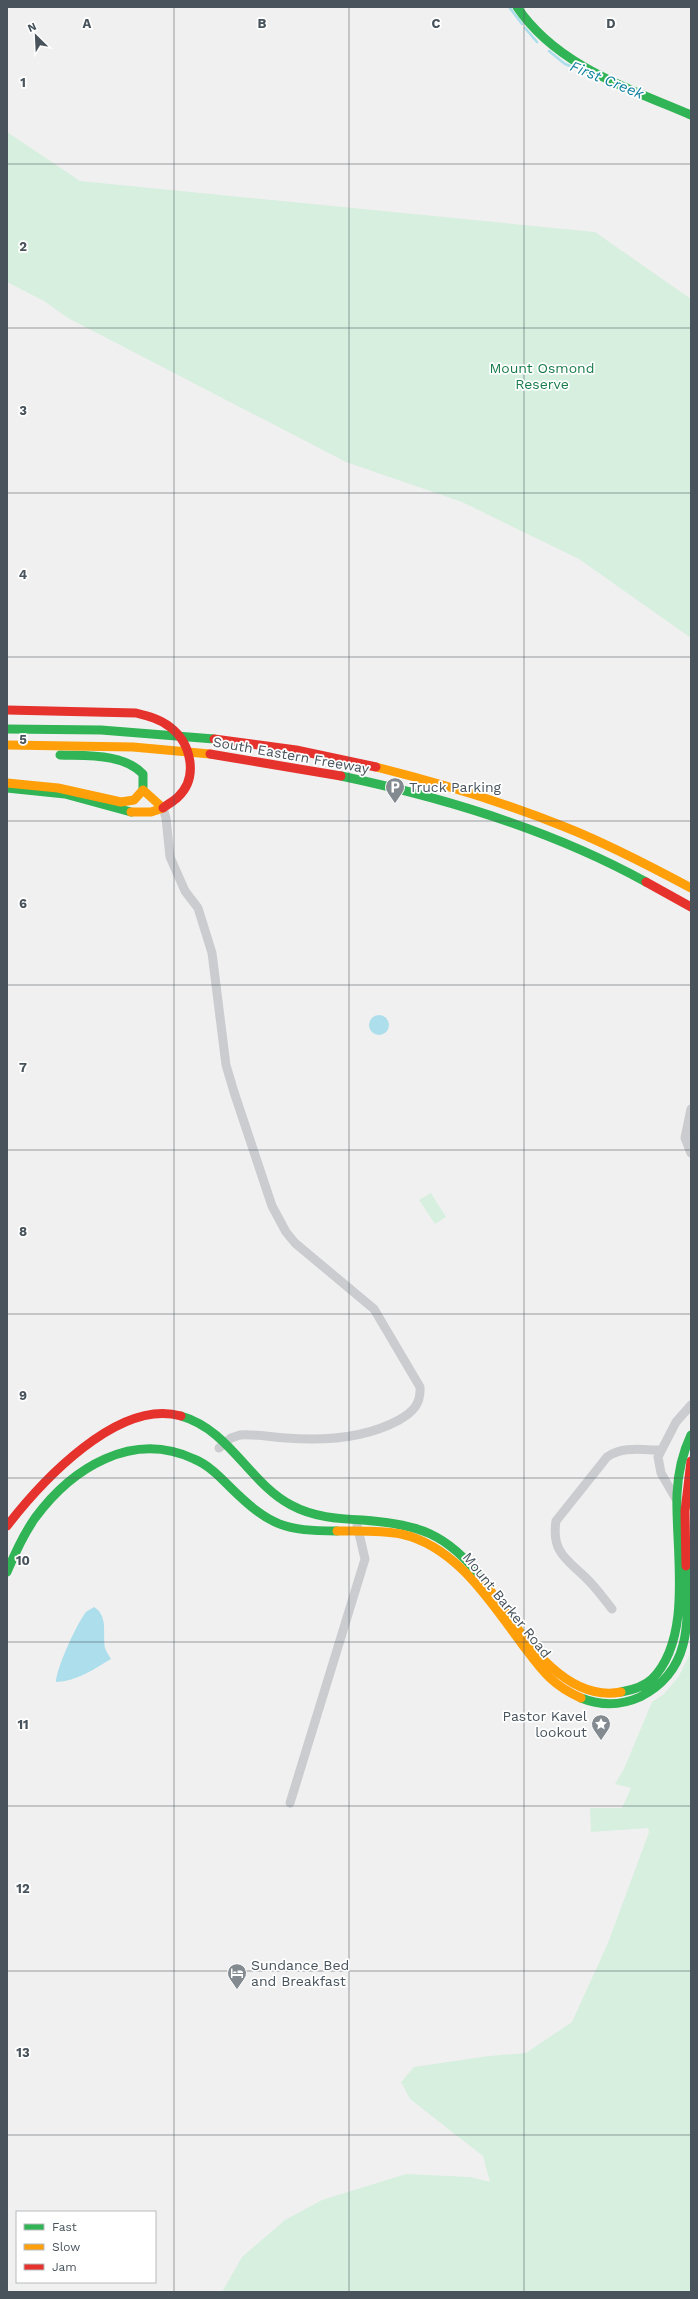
<svg xmlns="http://www.w3.org/2000/svg" width="698" height="2299" viewBox="0 0 698 2299" font-family="'Work Sans',sans-serif">
<style>
.green{fill:#d6efdf}
.water{fill:#acdeeb}
.lines{fill:none;stroke-linecap:round;stroke-linejoin:round}
.stream{stroke:#acdeeb;stroke-width:2.5}
.street{stroke:#cacccf;stroke-width:9}
.fast{stroke:#30b455;stroke-width:9}
.slow{stroke:#ff9f0a;stroke-width:9}
.jam{stroke:#e5322d;stroke-width:9}
.grid{fill:none;stroke:#48535c;stroke-width:1;stroke-opacity:0.55}
.labels{text-anchor:middle;dominant-baseline:central;stroke-width:3.5;stroke-linejoin:round;paint-order:stroke}
.park-label{font-size:14px;fill:#1a7c4b;stroke:#fff}
.street-label{font-size:14px;fill:#48535c;stroke:#fff}
.poi-label{font-size:14px;fill:#48535c;stroke:#fff;text-anchor:start}
.water-label{font-size:15px;font-style:italic;fill:#11819f;stroke:#fff}
.grid-label{font-size:13px;text-anchor:middle;font-weight:bold;fill:#48535c;stroke:#fff;stroke-width:3.5;stroke-linejoin:round;paint-order:stroke}
</style>
<rect width="100%" height="100%" fill="#f1f0f0"/>
<!-- green -->
<path class="green" d="M 7,132 L 80,181 L 595,232 L 691,299 L 691,638 L 579,559 L 462,502 L 346,462 L 68,318 L 44,301 L 7,282 Z
M 431,1193 L 446,1217 L 435,1224 L 419,1200 Z
M 691,1652 L 691,2292 L 222,2292 L 242,2257 L 285,2220 L 322,2200 L 406,2174 L 470,2177 L 490,2182 L 483,2156 L 410,2099 L 401,2082 L 414,2067 L 489,2056 L 526,2053 L 572,2022 L 608,1943 L 649,1832 L 648,1828 L 591,1832 L 590,1808 L 622,1808 L 631,1788 L 615,1784 L 624,1769 L 652,1702 L 664,1694 L 679,1676 Z"/>
<!-- water -->
<path class="water" d="M369 1025a10 10 0 1 1 20 0a10 10 0 1 1-20 0Z
M 94,1607 C 109,1616 102,1634 105,1648 C 106,1652 109,1655 111,1659 C 94,1669 77,1681 56,1682 C 56,1669 77,1623 86,1612 C 88,1610 92,1609 94,1607 Z"/>
<g class="lines">
<!-- stream -->
<path class="stream" d="M 509,7 L 522,24
M 525,28 L 537,42
M 549,51 L 565,64 L 573,67"/>
<!-- street -->
<path class="street" d="M 163,808 L 166,818 L 170,857 L 185,891 L 198,908 L 212,953 L 226,1065 L 234,1092 L 272,1206 L 286,1232 L 295,1243 L 374,1309 L 420,1387 C 421,1404 413,1412 399,1420 C 364,1439 324,1441 286,1438 C 270,1437 256,1434 240,1435 L 231,1438 L 219,1448
M 691,1109 L 685,1138 L 691,1153
M 676,1499 L 661,1473 L 658,1457 L 676,1422 L 691,1405
M 612,1609 C 604,1599 597,1589 588,1580 C 568,1560 551,1553 556,1521 L 607,1457 C 623,1446 642,1450 660,1450
M 290,1803 L 365,1559 L 357,1525"/>
<!-- fast -->
<path class="fast" d="M 517,7 C 557,66 628,88 691,115
M 7,729 L 101,730 L 214,739
M 60,755 C 87,756 123,753 143,774 L 143,790
M 341,776 C 446,798 552,830 646,882
M 7,788 L 65,794 L 131,812
M 181,1416 C 230,1430 249,1483 291,1505 C 313,1517 338,1519 362,1520 C 418,1524 447,1533 482,1579
M 7,1572 C 15,1553 23,1535 35,1518 C 72,1468 132,1430 194,1459 C 209,1465 221,1478 232,1489 C 270,1526 285,1531 337,1531
M 621,1692 C 632,1690 644,1687 652,1679 C 694,1637 675,1548 677,1494 C 678,1472 682,1454 691,1435
M 581,1698 C 601,1706 620,1706 640,1697 C 694,1670 688,1618 686,1566"/>
<!-- slow -->
<path class="slow" d="M 7,745 L 133,747 L 210,754
M 376,767 C 440,783 503,802 565,827 C 608,844 650,866 691,888
M 7,783 L 58,788 L 121,802 L 134,800 L 143,790 L 163,808 L 151,812 L 131,812
M 337,1531 C 358,1531 381,1530 401,1534 C 456,1546 490,1601 522,1644 C 541,1669 551,1685 581,1698
M 482,1579 C 514,1621 558,1704 621,1692"/>
<!-- jam -->
<path class="jam" d="M 7,710 L 136,713 C 148,716 160,719 170,727 C 191,743 199,777 178,797 C 174,801 168,804 163,808
M 214,739 L 296,750 L 376,767
M 210,754 L 341,776
M 646,882 L 691,907
M 7,1526 C 41,1482 118,1398 181,1416
M 686,1566 L 685,1511 L 691,1461"/>
</g>
<!-- grid -->
<path class="grid" d="M 174,7 L 174,2292M 349,7 L 349,2292M 524,7 L 524,2292M 7,164 L 691,164M 7,328 L 691,328M 7,493 L 691,493M 7,657 L 691,657M 7,821 L 691,821M 7,985 L 691,985M 7,1150 L 691,1150M 7,1314 L 691,1314M 7,1478 L 691,1478M 7,1642 L 691,1642M 7,1806 L 691,1806M 7,1971 L 691,1971M 7,2135 L 691,2135"/>
<!-- icons -->
<defs>
<g id="parking-pin" transform="scale(1)"><path d="M0 17L-7.5 6A9.5 9.5 0 1 1 7.5 6Z" fill="#838a90" stroke="#fff"/><path d="M-3.5-5.5H1a3.5 3.5 0 0 1 0 7H-1V5.5H-3.5ZM-1-3.4V-.6H.8a1.4 1.4 0 0 0 0-2.8Z" fill="#fff"/></g>
<g id="sight-pin" transform="scale(1)"><path d="M0 17L-7.5 6A9.5 9.5 0 1 1 7.5 6Z" fill="#838a90" stroke="#fff"/><path d="M0-6L1.8-2.2L6-1.7L2.9 1.2L3.7 5.4L0 3.3L-3.7 5.4L-2.9 1.2L-6-1.7L-1.8-2.2Z" fill="#fff"/></g>
<g id="hotel-pin" transform="scale(1)"><path d="M0 17L-7.5 6A9.5 9.5 0 1 1 7.5 6Z" fill="#838a90" stroke="#fff"/><path d="M-6-4.5h1.5V1H6V5H4.5V3h-9V5H-6ZM-4 0a1.8 1.8 0 1 1 3.6 0ZM.5 0V-2.5h3Q6-2.5 6 0Z" fill="#fff"/></g>
</defs>
<g fill-rule="evenodd">
<use href="#parking-pin" x="395" y="787"/>
<use href="#sight-pin" x="601" y="1724"/>
<use href="#hotel-pin" x="237" y="1973"/>
</g>
<g class="labels">
<!-- park labels -->
<g class="park-label">
<text x="542" y="368">Mount Osmond<tspan x="542" dy="16">Reserve</tspan></text>
</g>
<!-- street labels -->
<g class="street-label">
<text transform="translate(291 755) rotate(10)">South Eastern Freeway</text>
<text transform="translate(507 1605) rotate(51)">Mount Barker Road</text>
</g>
<!-- poi labels -->
<g class="poi-label">
<text x="409" y="787">Truck Parking</text>
<text x="587" y="1716" text-anchor="end">Pastor Kavel<tspan x="587" dy="16">lookout</tspan></text>
<text x="251" y="1965">Sundance Bed<tspan x="251" dy="16">and Breakfast</tspan></text>
</g>
<!-- water labels -->
<g class="water-label">
<text transform="translate(607 80) rotate(22)">First Creek</text>
</g>
</g>
<g class="grid-label">
<text x="87" y="28">A</text>
<text x="262" y="28">B</text>
<text x="436" y="28">C</text>
<text x="611" y="28">D</text>
<text x="23" y="87">1</text>
<text x="23" y="251">2</text>
<text x="23" y="415">3</text>
<text x="23" y="579">4</text>
<text x="23" y="744">5</text>
<text x="23" y="908">6</text>
<text x="23" y="1072">7</text>
<text x="23" y="1236">8</text>
<text x="23" y="1400">9</text>
<text x="23" y="1565">10</text>
<text x="23" y="1729">11</text>
<text x="23" y="1893">12</text>
<text x="23" y="2057">13</text>
</g>
<!-- border -->
<rect width="698" height="2299" fill="none" stroke="#48535c" stroke-width="16"/>
<!-- legend -->
<rect x="16" y="2211" width="140" height="72" fill="#ffffff" stroke="#b6babe"/>
<rect x="24" y="2224" width="20" height="6" fill="#30b455" stroke="#b6babe"/>
<text x="52" y="2231" font-size="12" fill="#48535c">Fast</text>
<rect x="24" y="2244" width="20" height="6" fill="#ff9f0a" stroke="#b6babe"/>
<text x="52" y="2251" font-size="12" fill="#48535c">Slow</text>
<rect x="24" y="2264" width="20" height="6" fill="#e5322d" stroke="#b6babe"/>
<text x="52" y="2271" font-size="12" fill="#48535c">Jam</text>
<!-- north arrow -->
<g transform="translate(36 36) rotate(336)" stroke="#ffffff" stroke-width="3" paint-order="stroke">
<path d="M0-3L7 15L0 10L-7 15Z" fill="#48535c"/>
<text y="-6" font-size="11" font-weight="bold" text-anchor="middle" fill="#48535c">N</text>
</g>
</svg>
